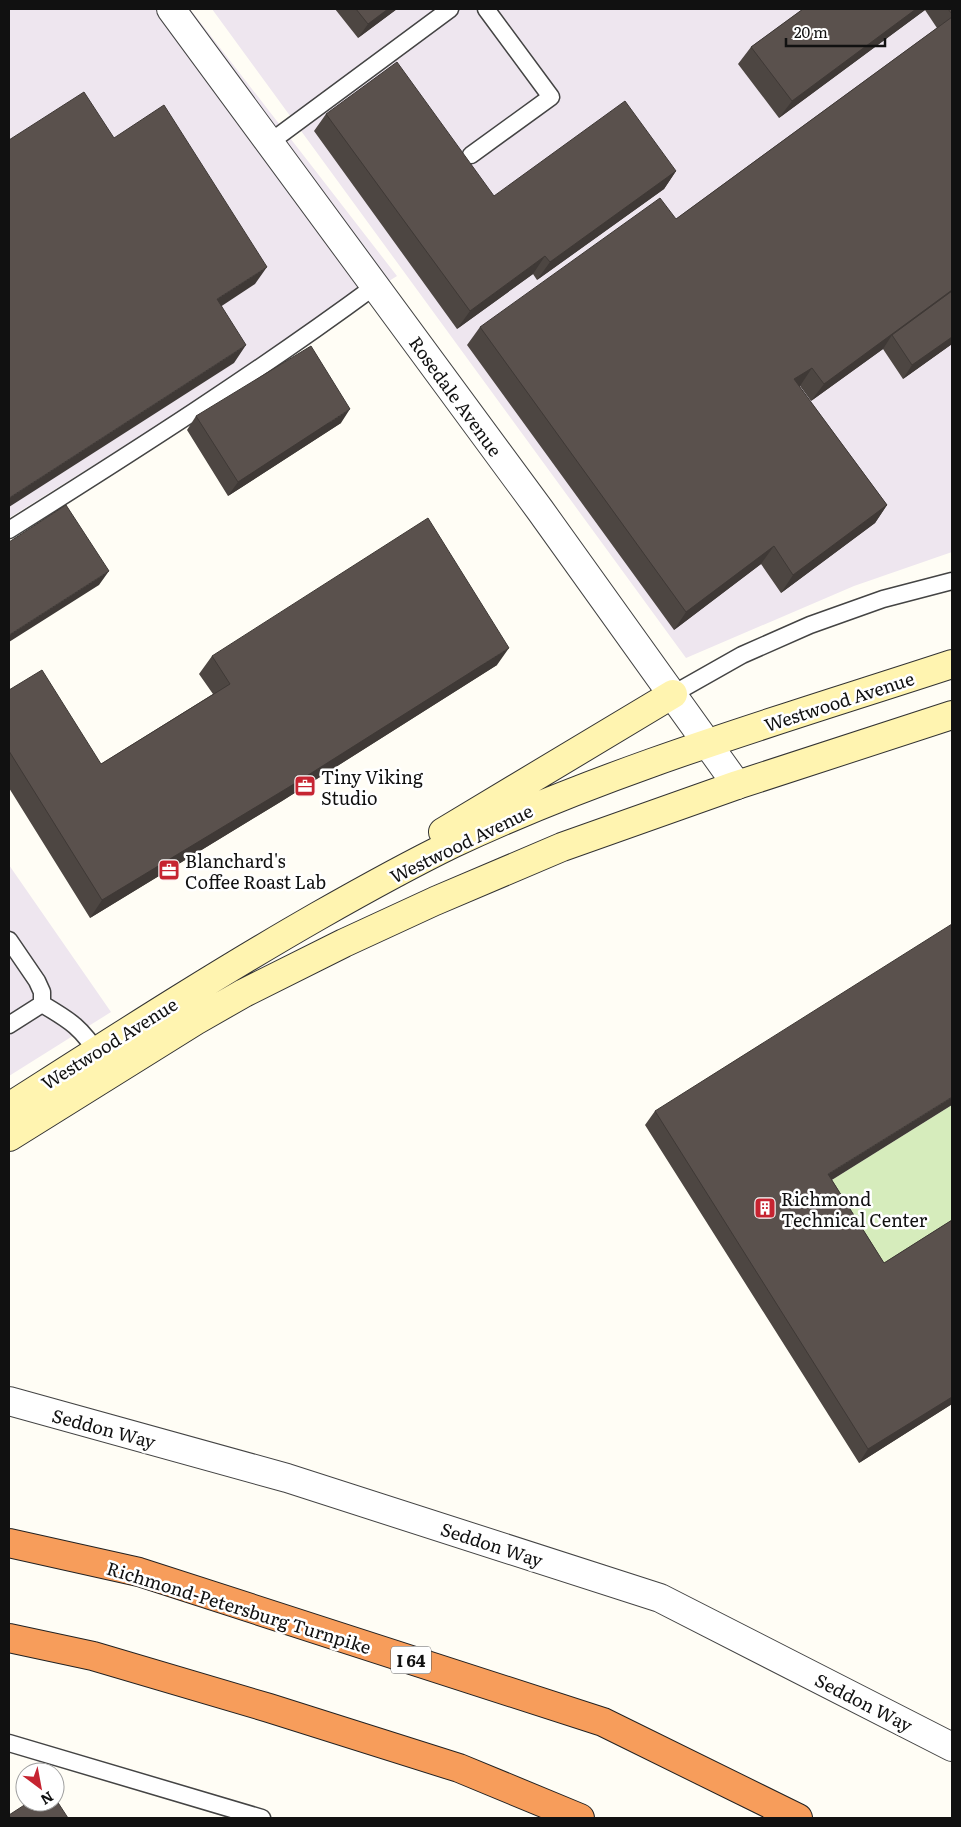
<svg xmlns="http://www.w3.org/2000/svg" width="961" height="1827" viewBox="0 0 961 1827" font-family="Literata,serif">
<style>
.industrial{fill:#eee6ef}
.green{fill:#d6ecbc}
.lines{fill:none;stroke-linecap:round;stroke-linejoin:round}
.lane-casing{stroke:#444;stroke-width:19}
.street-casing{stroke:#444;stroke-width:30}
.secondary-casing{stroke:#333;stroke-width:30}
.highway-casing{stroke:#222;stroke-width:30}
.lane{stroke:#fff;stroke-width:16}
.street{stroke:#fff;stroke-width:28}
.secondary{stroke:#fff4b0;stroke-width:28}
.highway{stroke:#f79d5b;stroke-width:28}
.wall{fill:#4d4642}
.shaded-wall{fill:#3f3936}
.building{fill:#5a514d;stroke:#3f3936}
.labels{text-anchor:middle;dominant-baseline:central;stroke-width:5;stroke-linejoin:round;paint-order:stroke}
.shield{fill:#fff;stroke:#585858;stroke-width:1}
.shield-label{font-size:16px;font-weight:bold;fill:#111}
.street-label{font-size:18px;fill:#111;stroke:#fff}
.poi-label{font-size:18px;fill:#111;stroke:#fff;text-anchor:start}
</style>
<rect width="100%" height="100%" fill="#fffdf5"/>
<!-- industrial -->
<path class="industrial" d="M 9,9 L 190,9 L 397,276 L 9,518 Z
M 212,9 L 952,9 L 952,552 L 854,586 L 686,658 Z
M 9,865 L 111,1012 L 9,1076 Z"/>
<!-- green -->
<path class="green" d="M 952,1105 L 952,1228 L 874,1277 L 819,1188 Z"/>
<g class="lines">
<!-- lane casing -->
<g class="lane-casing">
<path id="lane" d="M 269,143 L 450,9
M 471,155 L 551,97 L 486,9
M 9,530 C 133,452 257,373 375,286
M 673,694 L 742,655 L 810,625 L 883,599 L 952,581
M 9,940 L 37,981 L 42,992 L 42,1004 L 9,1025
M 42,1004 C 71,1021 82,1028 100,1057
M 9,1743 L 262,1818"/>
</g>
<!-- street casing -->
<g class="street-casing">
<path id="street" d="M 171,9 L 540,510 L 737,785
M 9,1401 L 287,1478 L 660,1598 L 952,1747"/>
</g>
<!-- secondary casing -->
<g class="secondary-casing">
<path id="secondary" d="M 443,832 L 673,694
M 9,1107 C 111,1042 213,976 318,916 C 362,891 407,866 452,844 C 613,768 784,719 952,664
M 9,1137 L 195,1021 L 244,993 L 344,943 L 435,901 L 562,847 L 737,785 L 952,715"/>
</g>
<!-- highway casing -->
<g class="highway-casing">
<path id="highway" d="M 9,1543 L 139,1572 L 603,1722 L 798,1818
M 9,1638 L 93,1656 L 269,1708 L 459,1768 L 580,1818"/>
</g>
<!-- lane -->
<use href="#lane" class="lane"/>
<!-- street -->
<use href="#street" class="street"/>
<!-- secondary -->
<use href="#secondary" class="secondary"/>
<!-- highway -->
<use href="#highway" class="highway"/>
</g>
<!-- wall -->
<path class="wall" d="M 335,9 L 397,9 L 358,38 Z
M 803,9 L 952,9 L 952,344 L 903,379 L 883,349 L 811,401 L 800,386 L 799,386 L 887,505 L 875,523 L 781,593 L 761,564 L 674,630 L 467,345 L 480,327 L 676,219 L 937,28 L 925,10 L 779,118 L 738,64 L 751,47 Z
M 326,114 L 494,196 L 676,171 L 664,189 L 537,280 L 533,274 L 457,329 L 314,131 Z
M 196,416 L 341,423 L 228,496 L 187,430 Z
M 212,656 L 497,665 L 282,801 L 90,918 L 9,788 L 9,690 L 101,764 L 213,694 L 199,674 Z
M 655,1111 L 832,1180 L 884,1263 L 952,1220 L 952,1404 L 859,1463 L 645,1125 Z"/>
<!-- shaded-wall -->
<path class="shaded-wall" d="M 388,9 L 397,9 L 358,38 L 368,24 Z
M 916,9 L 926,9 L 925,10 L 779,118 L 792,101 Z
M 676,171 L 664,189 L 537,280 L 550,262 Z
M 545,256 L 533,274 L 457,329 L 470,311 Z
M 267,267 L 255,284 L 205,317 L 217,299 Z
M 952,290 L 952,298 L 892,335 L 883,349 L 811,401 L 824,384 Z
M 952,337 L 952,344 L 903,379 L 912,365 Z
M 246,345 L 234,363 L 9,507 L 9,498 Z
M 812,368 L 800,386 L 782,397 L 794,379 Z
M 350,409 L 341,423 L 228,496 L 238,482 Z
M 887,505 L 875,523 L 781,593 L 793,575 Z
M 774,546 L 761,564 L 674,630 L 686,612 Z
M 109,571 L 99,585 L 9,642 L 9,635 Z
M 509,648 L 497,665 L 282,801 L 90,918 L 102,900 Z
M 952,1097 L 952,1105 L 819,1188 L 828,1174 Z
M 952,1397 L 952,1404 L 859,1463 L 868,1449 Z"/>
<!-- building -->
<path class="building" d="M 356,9 L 388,9 L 368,24 Z
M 803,9 L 916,9 L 792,101 L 751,47 Z
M 948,9 L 952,9 L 952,14 Z
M 952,17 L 952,290 L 824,384 L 812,368 L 794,379 L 887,505 L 793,575 L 774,546 L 686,612 L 480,327 L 660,198 L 676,219 Z
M 397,62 L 494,196 L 625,101 L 676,171 L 550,262 L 545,256 L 470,311 L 326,114 Z
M 84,92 L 114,138 L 164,105 L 267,267 L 217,299 L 246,345 L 9,498 L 9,140 Z
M 952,291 L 952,337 L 912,365 L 892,335 Z
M 311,346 L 350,409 L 238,482 L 196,416 Z
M 66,505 L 109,571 L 9,635 L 9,542 Z
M 428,518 L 509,648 L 294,784 L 102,900 L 9,751 L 9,690 L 42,670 L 101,764 L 230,684 L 212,656 Z
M 952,924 L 952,1097 L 828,1174 L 884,1263 L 952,1220 L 952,1397 L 868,1449 L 655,1111 Z
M 55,1798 L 68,1818 L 11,1818 L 9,1815 L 29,1802 L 55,1802 Z"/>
<!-- icons -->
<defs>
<g id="office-square" transform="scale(1.125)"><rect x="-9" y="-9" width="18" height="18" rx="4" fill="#c62431" stroke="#fff"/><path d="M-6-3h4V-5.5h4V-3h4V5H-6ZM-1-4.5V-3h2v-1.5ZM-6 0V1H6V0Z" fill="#fff"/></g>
<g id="building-square" transform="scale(1.125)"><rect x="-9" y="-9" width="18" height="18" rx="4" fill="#c62431" stroke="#fff"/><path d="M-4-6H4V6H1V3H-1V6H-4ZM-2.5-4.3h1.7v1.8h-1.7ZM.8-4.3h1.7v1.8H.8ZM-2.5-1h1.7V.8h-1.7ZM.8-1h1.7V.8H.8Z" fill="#fff"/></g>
</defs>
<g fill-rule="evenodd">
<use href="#office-square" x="305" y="786"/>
<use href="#office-square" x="169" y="870"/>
<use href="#building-square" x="765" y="1208"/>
</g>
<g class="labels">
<!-- shield labels -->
<rect class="shield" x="391" y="1646.5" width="40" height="27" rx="4"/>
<g class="shield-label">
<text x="411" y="1660">I 64</text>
</g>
<!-- street labels -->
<g class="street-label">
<text transform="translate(456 396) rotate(54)">Rosedale Avenue</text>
<text transform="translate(839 701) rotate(-18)">Westwood Avenue</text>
<text transform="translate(461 843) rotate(-26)">Westwood Avenue</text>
<text transform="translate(109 1043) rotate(-32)">Westwood Avenue</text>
<text transform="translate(104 1428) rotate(15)">Seddon Way</text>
<text transform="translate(492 1544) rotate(18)">Seddon Way</text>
<text transform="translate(239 1607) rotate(17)">Richmond-Petersburg Turnpike</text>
<text transform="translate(864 1702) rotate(27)">Seddon Way</text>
</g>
<!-- poi labels -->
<g class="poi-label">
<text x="321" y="776">Tiny Viking<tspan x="321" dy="21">Studio</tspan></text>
<text x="185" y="860">Blanchard's<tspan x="185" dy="21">Coffee Roast Lab</tspan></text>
<text x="781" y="1198">Richmond<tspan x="781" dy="21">Technical Center</tspan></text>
</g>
</g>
<!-- border -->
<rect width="961" height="1827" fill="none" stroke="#111111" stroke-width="20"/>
<!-- north arrow -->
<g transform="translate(40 1787) rotate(148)"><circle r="24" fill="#ffffff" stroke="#a0a0a0"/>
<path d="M0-4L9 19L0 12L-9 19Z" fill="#c62431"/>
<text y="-8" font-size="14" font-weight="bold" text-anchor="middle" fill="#111111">N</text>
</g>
<!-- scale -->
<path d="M786 38v8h99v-8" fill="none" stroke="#111111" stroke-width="2.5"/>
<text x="794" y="38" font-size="15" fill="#111111" stroke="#ffffff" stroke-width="4" paint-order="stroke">20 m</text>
</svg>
